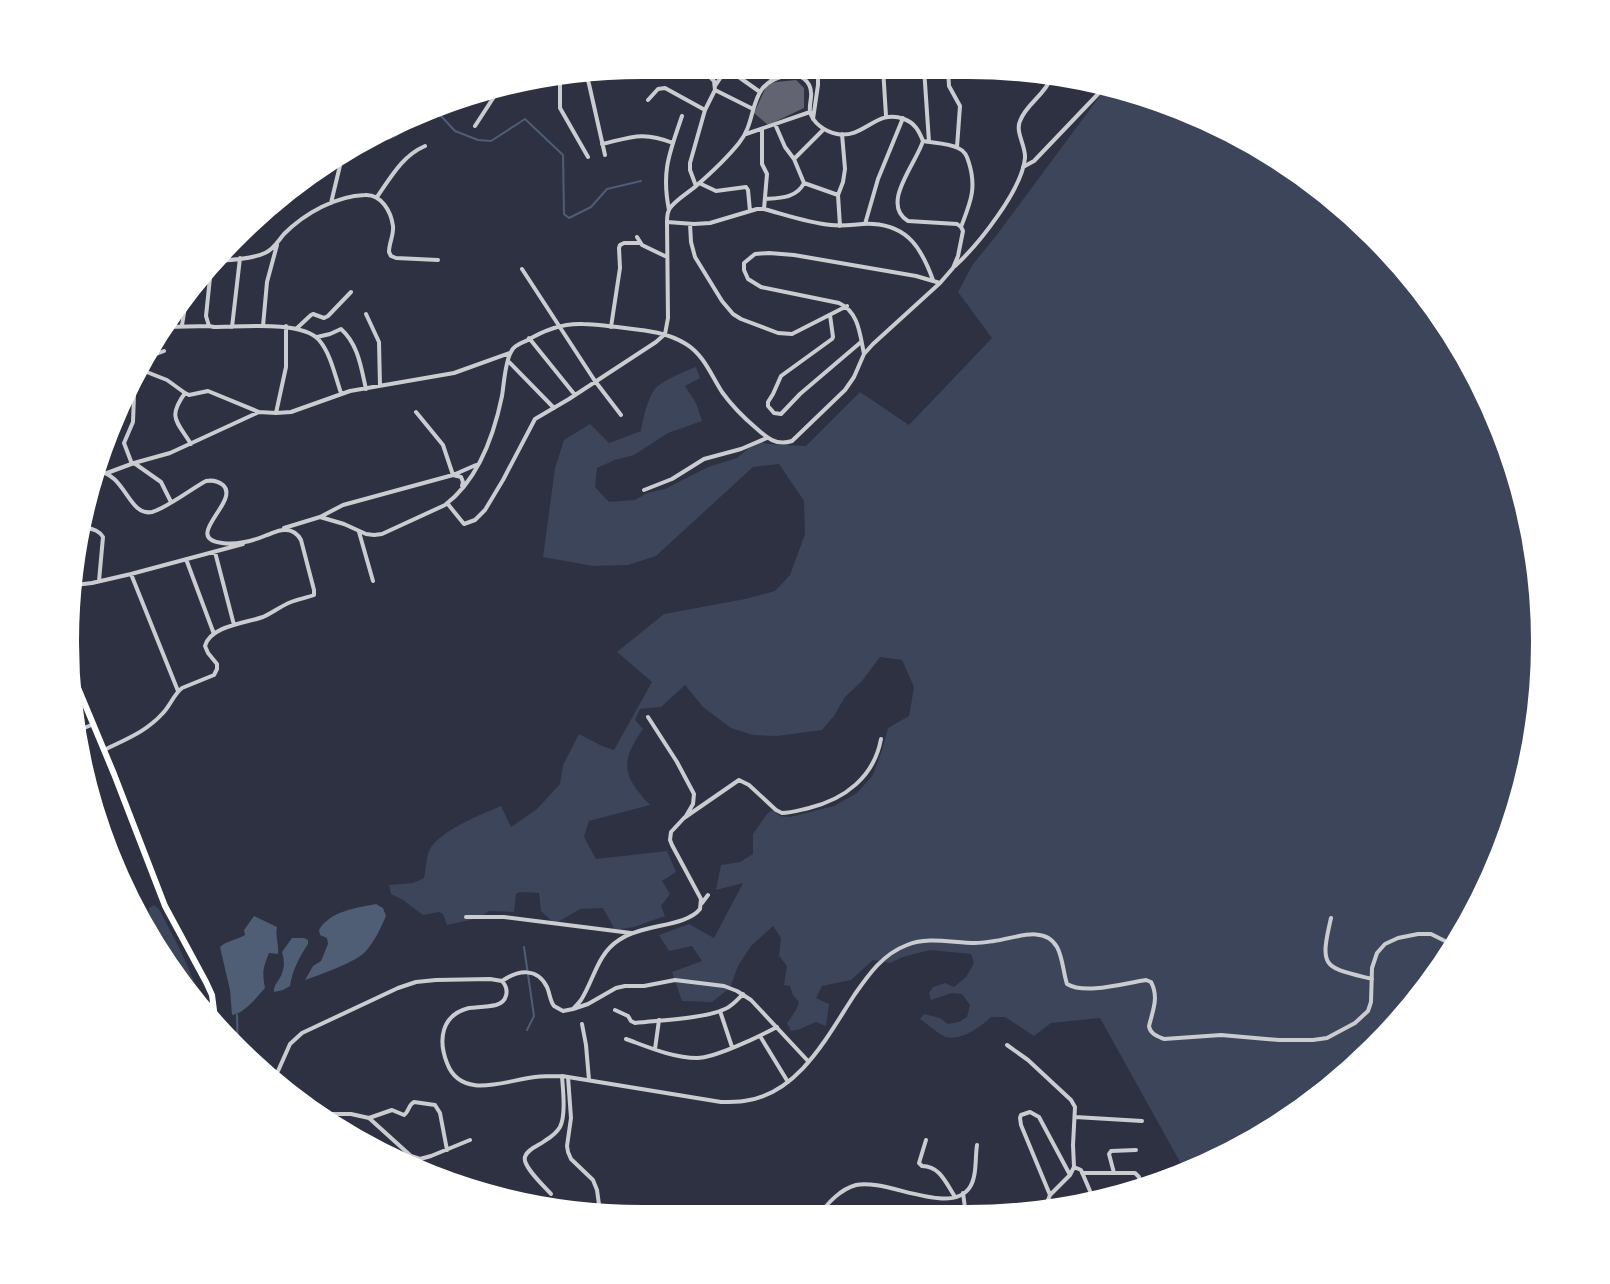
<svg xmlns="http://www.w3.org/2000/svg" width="1610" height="1284" viewBox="0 0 1610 1284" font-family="Signika,sans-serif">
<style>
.green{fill:#3c4559}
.water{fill:#4f5d75}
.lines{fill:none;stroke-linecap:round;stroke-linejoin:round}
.stream{stroke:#4f5d75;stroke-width:2}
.building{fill:#626471}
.minor{stroke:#caccd0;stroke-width:4}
.trunk{stroke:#fff;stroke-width:6}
.rim{fill:none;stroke:#fff;stroke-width:6}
</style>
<rect width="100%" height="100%" fill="#2d3142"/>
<!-- green -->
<path class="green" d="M 1105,89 L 1153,98 L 1255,145 L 1347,210 L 1400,263 L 1466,355 L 1512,458 L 1538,567 L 1541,680 L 1523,791 L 1483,896 L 1424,992 L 1347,1074 L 1255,1140 L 1185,1171 L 1100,1018 L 1051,1023 L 1034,1036 L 1005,1017 L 991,1017 C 980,1027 962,1041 946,1037 C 941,1036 926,1023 920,1019 L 924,1014 L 940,1018 L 948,1024 L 959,1022 L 967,1017 L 970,1005 L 962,994 L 952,993 L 931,1000 L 929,993 L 933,987 L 945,983 L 954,987 L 966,977 L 974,963 L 971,954 L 930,950 L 903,957 L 890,963 L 873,960 L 851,980 L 822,986 L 816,998 L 829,1004 L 826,1026 L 816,1022 L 800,1029 L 791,1031 L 787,1023 L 796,1010 L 799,1002 L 793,995 L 790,986 L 784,985 L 787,966 L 779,956 L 781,938 L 773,926 L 751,946 L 738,966 L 730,988 L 712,1002 L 682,1001 L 672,972 L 702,961 L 692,946 L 669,951 L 659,935 L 689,924 L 714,938 L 743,883 L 716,890 L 721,865 L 740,862 L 753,854 L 753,834 L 767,814 L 772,810 L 780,816 L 790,817 L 834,806 L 857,793 L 873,775 L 882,750 L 888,728 L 909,716 L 914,687 L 902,660 L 880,657 L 862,681 L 845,697 L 834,716 L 822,730 L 777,736 L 753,735 L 731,728 L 703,707 L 685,685 L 661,707 L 640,709 L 635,720 L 643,729 C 619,763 623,776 650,805 L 589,821 L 584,837 L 596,859 L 667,851 L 676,872 L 662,881 L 670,894 L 661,906 L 665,916 L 634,927 L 615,930 L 603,908 L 580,909 L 555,924 L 541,911 L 539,893 L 520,892 L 516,894 L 514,912 L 489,911 L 479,918 L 447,925 L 443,914 L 439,912 L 423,915 L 403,900 L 391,894 L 389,885 L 413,883 L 424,878 C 426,869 426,859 429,851 C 438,831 482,814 501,806 L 511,827 L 537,809 L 560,784 L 563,765 L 579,734 L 602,746 L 614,750 L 652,682 L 617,652 L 664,614 L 745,599 L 775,591 L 790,575 L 805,534 L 804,501 L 779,464 L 753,467 L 656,556 L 628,565 L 593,566 L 543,557 L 555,468 L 564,440 L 590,424 L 609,443 L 641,431 C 642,422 648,398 654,390 C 661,381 685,371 696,367 L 700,378 L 685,386 L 696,403 L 702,421 L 668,433 L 634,455 L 615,460 L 597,468 L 595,487 L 609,502 L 635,500 L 647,493 L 665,489 L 708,467 L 737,458 L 757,441 L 768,444 L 806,446 L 860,392 L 909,425 L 992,338 L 958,292 L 973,264 L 996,236 Z
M 154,905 L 159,909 C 176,942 195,974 202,1010 L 162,954 L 149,915 L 149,908 Z"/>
<!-- water -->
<path class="water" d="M 376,904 L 383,908 L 386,916 C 381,927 375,941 366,951 C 357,962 319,975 305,980 L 313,966 L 321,961 L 328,944 L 327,938 L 320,935 L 319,930 C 330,911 356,908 376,904 Z
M 254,916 L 277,927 C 275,938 279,943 278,954 L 269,953 C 263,968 262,972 265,988 C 257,997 244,1014 232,1015 L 230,990 L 220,947 C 226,941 236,940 245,935 L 244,930 Z
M 292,938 L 304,938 L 308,940 L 308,944 C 300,956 292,971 290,986 L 283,990 L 274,992 C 273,985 280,980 282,973 C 285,966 284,959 282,952 Z"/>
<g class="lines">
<!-- stream -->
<path class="stream" d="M 434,112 L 441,116 L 455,131 L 478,140 L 491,141 L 525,119 L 563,155 L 564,214 L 569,218 L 591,207 L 607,189 L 641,181
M 356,144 C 380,140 398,142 411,121
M 524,947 L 534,1016 L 527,1030
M 237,1015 L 238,1047"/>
</g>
<!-- building -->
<path class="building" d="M 796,80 L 804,88 L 804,108 L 768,125 L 754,113 L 767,85 L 776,82 Z"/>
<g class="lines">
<!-- minor -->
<path class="minor" d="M 726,68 L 760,92
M 757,68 L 773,80
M 883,68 L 886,116
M 924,68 L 929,142
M 948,69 L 949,86 L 960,106 L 957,147
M 584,75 L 587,77 L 589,84 L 605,155
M 560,78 L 560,108 L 588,157
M 715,86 L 727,68
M 715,90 L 753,109
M 648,100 L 658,89 L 665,88 L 705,110
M 813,119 L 818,85 L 818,68
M 775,124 L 785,147 L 794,159
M 475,126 L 501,86
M 762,129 L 762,164 L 767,174 L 764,209
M 746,134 L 810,112
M 923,141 C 934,143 948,143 958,148 C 965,151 967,156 969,163 C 977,189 970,203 961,227
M 602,144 C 632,137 643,131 673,143
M 1023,167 L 1034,161 L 1098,94
M 699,183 L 716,191 L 746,187 L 748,190 L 750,211
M 804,183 L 838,195
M 696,186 L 690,170 L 690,163 L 705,110 L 715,90 L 714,81 L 701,68
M 377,197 C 391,177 402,156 425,146
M 765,199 C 780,198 797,198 804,183 L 794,159 L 824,129
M 331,203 L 343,153
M 669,210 C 661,170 670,152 682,116
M 667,222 L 694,224 L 710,223 L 757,209 L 764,209 C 786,215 809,223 831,225 C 846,227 859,223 873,224 C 909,226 922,250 933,280
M 690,224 L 691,242 L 695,257 L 722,301 L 733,314 L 741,319 L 778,333 L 792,334 L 847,306
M 865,224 L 878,179 L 903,118
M 840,226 L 838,195 L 843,182 L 845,169 L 842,134
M 637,237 L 642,245 L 667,257
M 216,261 C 230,260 253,259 265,253 C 274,249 278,241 284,234 C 305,213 336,196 365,195 C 381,194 391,211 393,226 C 394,235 389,243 389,252 L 391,256 L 396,258 L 438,260
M 955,266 C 978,245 1022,190 1025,158 C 1026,146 1015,132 1020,121 C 1026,104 1045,95 1051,78
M 211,268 L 206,316 L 209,326 L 214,327 C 239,327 302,320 319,340 C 331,354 335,376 341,393
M 522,269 L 595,381 L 621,415
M 366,314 L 379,342 L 380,386
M 830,315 L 833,337 L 832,339 L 781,376 L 773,394 L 768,402 L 768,406 L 774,413 L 781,414 L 800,394 L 861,342
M 182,325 L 186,301
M 263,326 L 267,282 L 277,245
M 166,327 L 209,326
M 232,327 L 240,258
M 611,327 L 620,268 L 619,248 L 620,245 L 624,243 L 639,243
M 296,329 L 311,315 L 313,314 L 324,318 L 328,316 L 351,292
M 317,337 L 330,334 L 341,329 C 358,344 361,367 366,389
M 529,338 L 575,395
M 864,354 C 860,335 859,312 839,303 L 761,287 L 748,279 L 744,270 L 744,263 L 755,254 L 769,253 L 794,255 L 916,276 L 940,283
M 143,359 L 164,351
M 508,361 L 554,408
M 139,369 L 167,380 L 185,393 L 189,395 L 208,391 L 259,412 L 276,413 L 291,412 L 350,391 L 454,373 L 510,353
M 185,393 C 167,418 177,421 191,444
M 416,412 L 443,445 L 453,475 L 461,477 L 463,482 L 462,486
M 276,413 L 286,367 L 286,326
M 134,463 L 161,482 L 171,502
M 132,464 L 124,443 L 133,422 L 134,395
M 96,471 C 126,473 128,517 152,512 C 167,508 191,489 206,481 C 212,480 218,481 223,485 C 241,501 181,538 222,543 C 237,545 253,541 267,535 C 273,533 279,529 286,530 C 292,530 298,534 301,540 L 314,590 L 314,595 C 306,598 298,599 291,602 C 281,606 272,613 263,617 C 246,623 210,626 205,646 L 208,653 L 217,664 L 217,669 L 214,675 L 182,688 C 174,694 170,706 163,713 C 146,732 126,739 104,750
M 107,473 L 134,463 L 170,453 L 259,412
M 644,490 L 672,479 L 704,459 L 741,449 L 767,438
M 320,517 L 344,524 L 366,534 L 374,535 L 382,534 L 445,505 C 478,480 494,435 502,396 C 504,384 505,362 511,352 C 513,346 521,343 526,341 C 544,330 562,323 583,324 C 594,324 606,326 617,327 C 641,330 665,331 686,344 C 704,355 711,375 722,392 C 732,406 743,417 756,428 C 767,438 776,446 792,441 L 845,390 L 854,377 L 864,354 L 873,344 L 940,283 L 953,268 L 958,256 L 963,231 L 961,227 L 957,224 L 908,221 C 880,204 916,164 923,141 C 919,131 915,123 904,119 C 876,108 865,139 837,134 C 826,132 812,123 810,111 C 809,104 812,98 811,92 C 810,81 801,74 790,75 C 745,81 760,118 739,143 C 727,158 711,173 696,186 C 688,193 677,199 670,208 C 667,212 667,217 667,222 L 668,318 L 665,334 L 656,342 L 569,399 L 535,419 L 503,480 L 485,510 L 475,520 L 464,524 L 447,503
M 83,527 C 91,529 98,529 103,537 L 99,581
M 284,528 L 320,517 L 343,505 L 453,475 L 476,465
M 359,532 L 373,581
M 215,552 L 234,625
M 186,559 L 214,634
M 131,574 L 178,691
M 75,585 L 92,583 L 131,574 L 243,544
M 648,717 L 677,762 L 694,794 L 693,804 L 686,816
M 79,730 L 94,724
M 702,903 L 708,895
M 466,917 L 504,917 L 631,933
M 1331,918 C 1319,969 1324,967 1372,979
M 502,981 C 518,970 537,967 547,987 C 550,994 550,1001 554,1006 L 563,1011 L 573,1009 L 588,1004 L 616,988 L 625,986 L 644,986 L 675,980 L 724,986 L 737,991 L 751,1000 L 808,1061
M 573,1009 C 576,1006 578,1004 581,1000 C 594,980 597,954 619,940 C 642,924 686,927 700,909 L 701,899 L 672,845 L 670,840 L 671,832 L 684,818 L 739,780 L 749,785 L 776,810 L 782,813 C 791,813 800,810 809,808 C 845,799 874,777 881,739
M 615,1010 L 628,1016 L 631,1021 L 635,1023 C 660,1020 703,1019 725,1009 C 732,1006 737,1000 743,994
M 720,1011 L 732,1047
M 582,1024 L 586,1045 L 589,1080
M 760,1036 L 788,1082
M 626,1039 C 648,1047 673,1058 697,1058 C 715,1058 760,1036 777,1027
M 1007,1045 L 1028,1060 L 1071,1100 L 1075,1107 L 1073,1145 L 1074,1167 L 1070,1175 L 1050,1195 L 1045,1208
M 655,1049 L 659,1020
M 568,1077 L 571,1118 L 567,1146 L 568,1152 L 571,1159 L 593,1180 L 597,1190 L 600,1212
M 274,1080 L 290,1044 L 302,1033 L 398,988 L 416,982 L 436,980 L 490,979 L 502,981 C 510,990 507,1002 496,1005 C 487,1007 478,1007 469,1008 C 441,1015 438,1040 447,1063 C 461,1101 507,1080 535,1077 C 544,1076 553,1076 562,1076 L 721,1102 C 729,1102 737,1102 744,1101 C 799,1094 828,1035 855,994 C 869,974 883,954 907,945 C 928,936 953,943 975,943 C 981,943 987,942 994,941 C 1013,939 1044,924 1057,947 C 1063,958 1063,972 1067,984 C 1085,995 1125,983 1146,980 L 1151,982 C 1159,997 1153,1010 1149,1026 C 1150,1034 1157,1036 1164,1039 L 1221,1035 L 1279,1040 L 1313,1040 L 1327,1038 L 1355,1023 L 1368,1011 L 1371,1002 L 1372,968 L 1377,953 L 1385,944 L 1398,938 L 1418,934 L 1431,934 L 1453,945
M 321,1114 L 351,1114 L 369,1118 L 411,1156 L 420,1159 L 431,1156 L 470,1140
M 1075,1117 L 1142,1121
M 369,1118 L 392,1110 L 404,1115 C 409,1112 408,1105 414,1102 L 435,1105 L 440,1113 L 447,1150
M 926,1140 L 919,1163 L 922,1166 C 940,1166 946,1183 955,1197
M 1074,1167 L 1081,1170 L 1093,1198
M 1082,1173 L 1135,1173 L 1139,1177 L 1140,1189
M 1114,1173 L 1109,1154 L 1111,1151 L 1136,1150
M 963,1193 L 966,1215
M 551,1194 C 545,1187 522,1166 525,1157 C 527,1149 540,1145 546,1140 C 551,1137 557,1132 560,1127 C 566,1115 563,1090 562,1076
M 1050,1195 L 1021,1125 L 1020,1118 L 1021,1115 L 1030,1112 L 1039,1117 L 1070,1175
M 819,1216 C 827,1203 841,1189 856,1185 C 886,1178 951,1217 970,1187 C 977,1176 975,1158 977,1145"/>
<!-- trunk -->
<path class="trunk" d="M 71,671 L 114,774 L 165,906 L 206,982 L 212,995 L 216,1026"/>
</g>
<!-- crop -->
<path d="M0 0H1610V1284H0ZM642 76H968A566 566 0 0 1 1534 642V642A566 566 0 0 1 968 1208H642A566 566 0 0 1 76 642V642A566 566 0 0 1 642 76Z" fill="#fff" fill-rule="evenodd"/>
<path class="rim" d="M642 76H968A566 566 0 0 1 1534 642V642A566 566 0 0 1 968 1208H642A566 566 0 0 1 76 642V642A566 566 0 0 1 642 76Z"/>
</svg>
